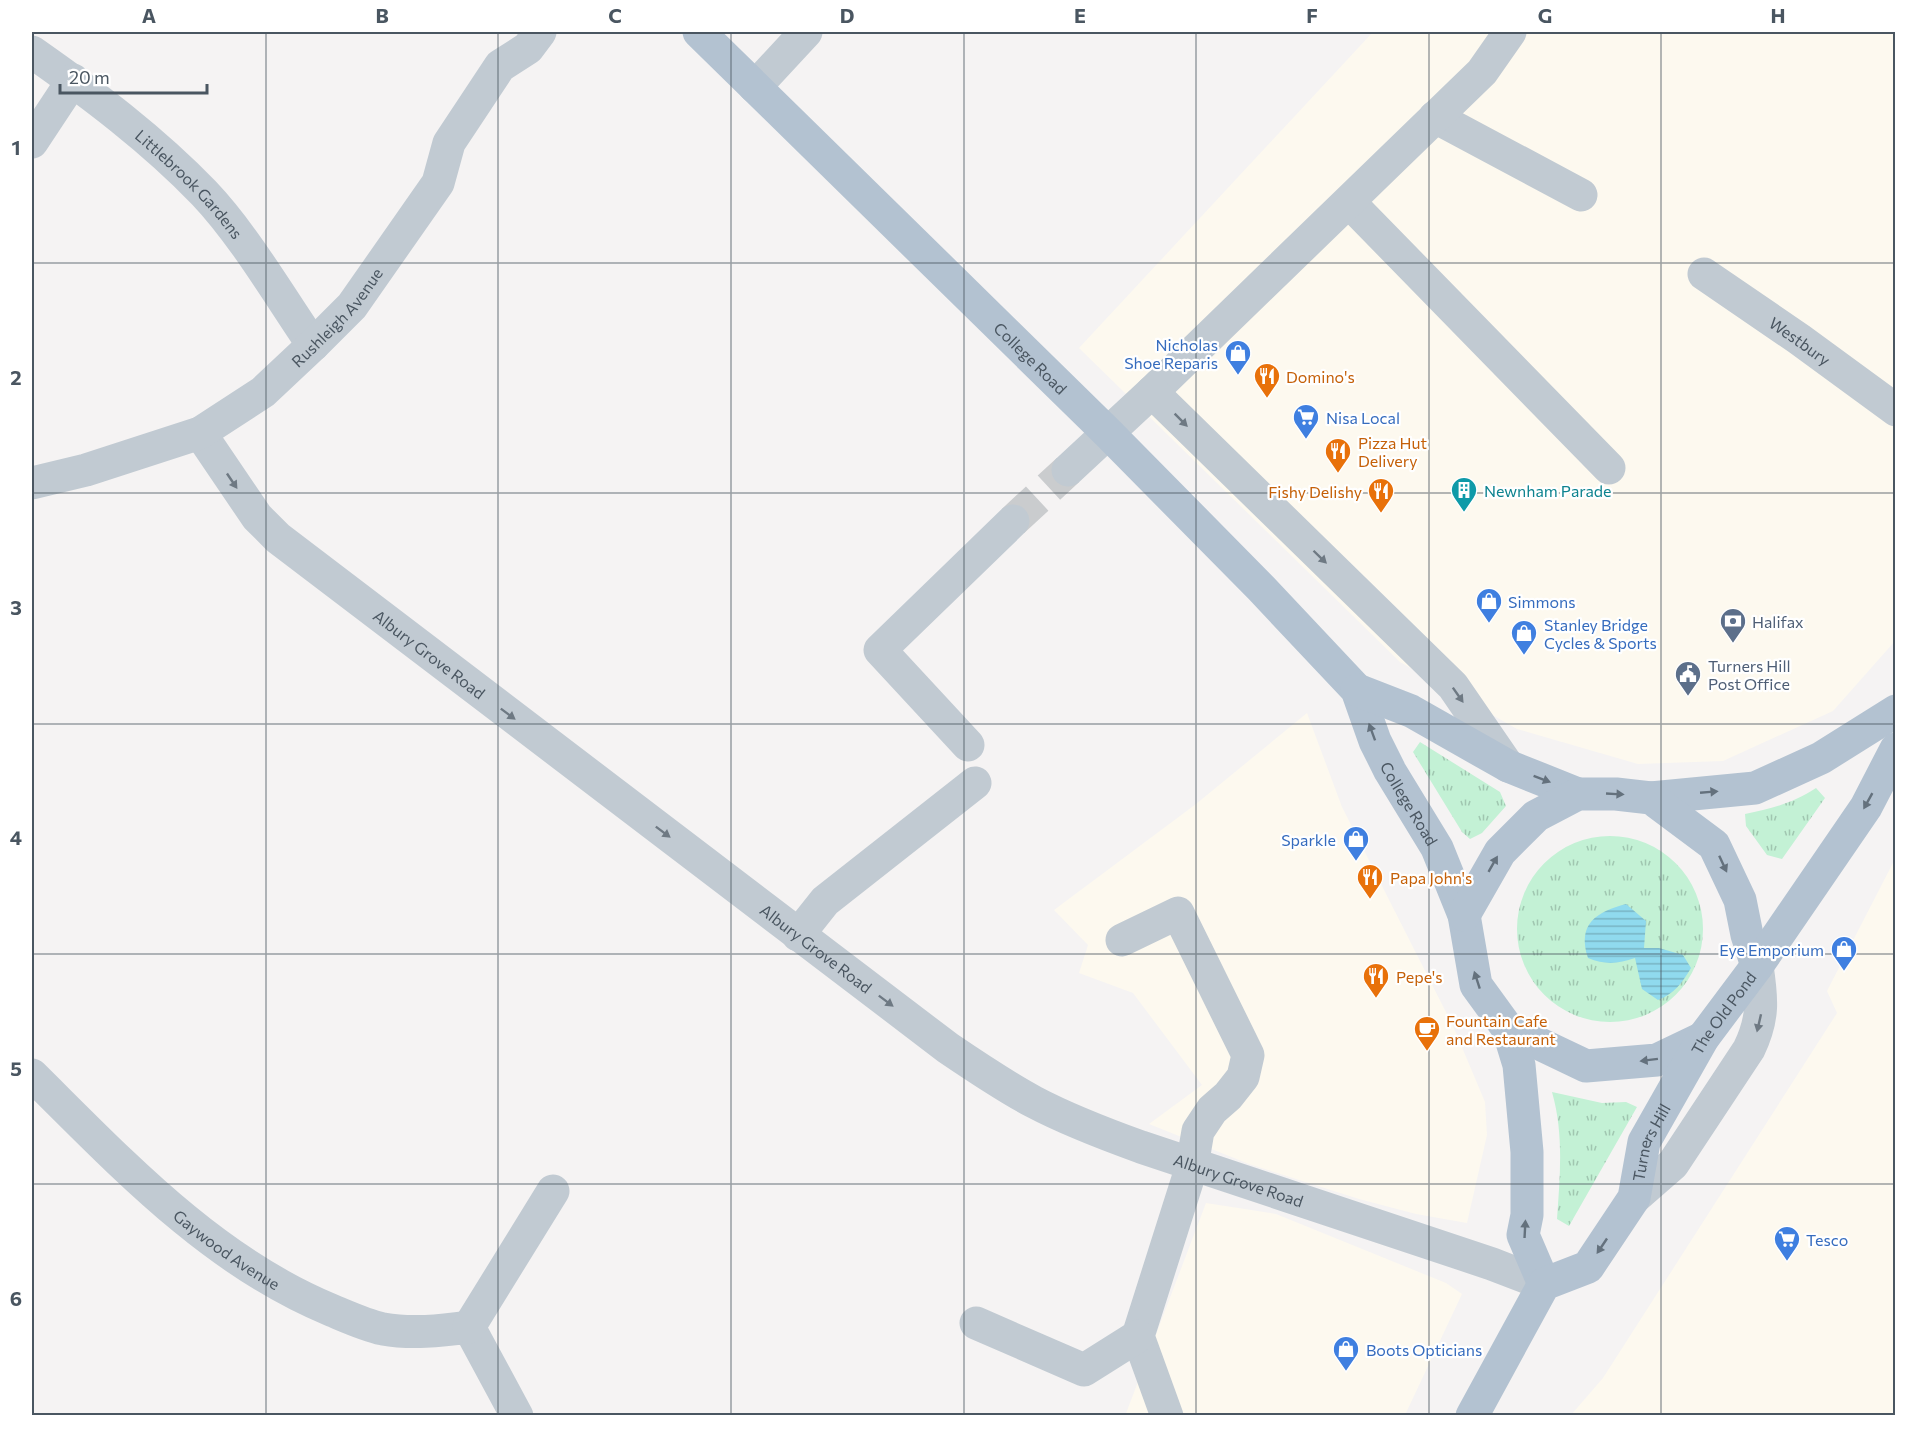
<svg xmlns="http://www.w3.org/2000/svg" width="1927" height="1447" viewBox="0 0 1927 1447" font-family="Commissioner,sans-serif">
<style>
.commercial{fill:#fdf9ef}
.grass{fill:url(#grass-tufts)}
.water{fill:url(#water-rules)}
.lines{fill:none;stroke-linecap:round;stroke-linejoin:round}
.minor-tunnel{stroke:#caccce;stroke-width:33;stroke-dasharray:33 16;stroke-linecap:butt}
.minor{stroke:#c1cad2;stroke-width:33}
.major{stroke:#b3c2d1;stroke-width:33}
.oneway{fill:#6e7983}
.oneway2{fill:#64717d}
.grid{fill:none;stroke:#4a5661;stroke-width:1.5;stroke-opacity:0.55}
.labels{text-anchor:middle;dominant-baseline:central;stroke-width:4.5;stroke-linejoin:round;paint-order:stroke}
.street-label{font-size:16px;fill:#4a5661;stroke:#fff}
.shop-label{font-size:16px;fill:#366cbe;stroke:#fff;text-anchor:start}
.food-label{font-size:16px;fill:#c56008;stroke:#fff;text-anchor:start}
.culture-label{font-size:16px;fill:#0d838f;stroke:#fff;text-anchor:start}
.service-label{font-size:16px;fill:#4e5e75;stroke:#fff;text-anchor:start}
.neatline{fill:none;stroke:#4a5661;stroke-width:2}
.grid-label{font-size:20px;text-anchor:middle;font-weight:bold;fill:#4a5661}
</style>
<defs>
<pattern id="grass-tufts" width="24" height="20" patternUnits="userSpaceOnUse" patternTransform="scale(1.5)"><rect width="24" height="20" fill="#c3f1d5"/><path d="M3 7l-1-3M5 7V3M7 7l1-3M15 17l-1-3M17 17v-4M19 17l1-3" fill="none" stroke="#a0c6b0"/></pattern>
<pattern id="water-rules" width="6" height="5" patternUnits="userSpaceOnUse" patternTransform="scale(1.5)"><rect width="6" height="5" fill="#90daee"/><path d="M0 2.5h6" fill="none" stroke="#78b4c4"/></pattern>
</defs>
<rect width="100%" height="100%" fill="#f5f3f3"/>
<!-- commercial -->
<path class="commercial" d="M 1373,32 L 1895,32 L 1895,641 L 1833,711 L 1723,761 L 1638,764 L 1517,729 L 1400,662 L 1079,348 Z
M 1307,713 L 1342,807 L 1453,1026 L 1485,1102 L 1487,1135 L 1467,1223 L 1416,1214 L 1359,1199 L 1249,1164 L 1149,1124 L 1202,1085 L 1133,993 L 1079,973 L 1088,945 L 1054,910 L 1196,804 Z
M 1895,859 L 1895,1415 L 1571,1415 L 1603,1378 L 1837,1013 L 1827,991 Z
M 1206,1203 L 1276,1214 L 1446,1283 L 1462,1294 L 1405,1415 L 1125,1416 Z"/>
<!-- grass -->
<path class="grass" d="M 1420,742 L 1500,792 L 1506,806 L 1482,833 L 1470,839 L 1462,832 L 1413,752 Z
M 1816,788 L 1825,798 L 1782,859 L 1767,855 L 1746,826 L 1745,814 C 1771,809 1793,803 1816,788 Z
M1517 929a93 93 0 1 1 186 0a93 93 0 1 1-186 0Z
M 1552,1092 L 1602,1103 L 1626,1102 L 1637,1107 L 1569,1226 L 1557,1219 C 1560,1176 1564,1134 1552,1092 Z"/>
<!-- water -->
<path class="water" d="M 1626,904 L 1646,921 L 1644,948 L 1659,948 L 1683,955 L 1691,968 C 1682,983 1674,994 1658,1000 L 1642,989 L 1635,958 C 1618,964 1605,965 1588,958 C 1577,924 1596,912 1626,904 Z"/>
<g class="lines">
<!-- minor-tunnel -->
<path class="minor-tunnel" d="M 1013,521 L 1068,470"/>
<!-- minor -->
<g class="minor">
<path id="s1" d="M 32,52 C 92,94 153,140 204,193 C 244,235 280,297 313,345"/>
<path d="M 755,87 L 806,32"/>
<path d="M 1435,117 L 1581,195"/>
<path d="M 32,142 L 73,80"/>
<path d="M 1349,202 L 1609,468"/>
<path id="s2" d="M 1704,274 L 1799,339 L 1896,410"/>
<path d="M 1152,392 L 1482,72 L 1510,32"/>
<path id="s3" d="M 200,433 L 257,517 L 278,538 L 948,1048 C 976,1067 1004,1086 1034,1102 C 1068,1120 1105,1134 1141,1147 L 1492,1264 L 1544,1284"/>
<path d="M 1068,470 L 1152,392 L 1453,686 L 1508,766"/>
<path id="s4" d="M 32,483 L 86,470 L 200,433 L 263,392 L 313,345 L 352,306 L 438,183 L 449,143 L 500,66 L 528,48 L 540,32"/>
<path d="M 968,745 L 880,650 L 1013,521"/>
<path d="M 798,935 L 825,901 L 975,783"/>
<path d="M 1122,940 L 1178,913 L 1248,1055 L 1243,1077 L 1228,1096 L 1212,1110 L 1198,1131 L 1192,1166 L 1138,1336 L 1167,1416"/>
<path id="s5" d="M 32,1075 C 122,1164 212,1261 331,1310 C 348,1317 365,1325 383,1329 C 411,1334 440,1331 469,1327 L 517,1416"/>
<path d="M 1634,1198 L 1673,1164 L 1749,1049 C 1764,1018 1762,999 1757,966"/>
<path d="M 976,1323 L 1084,1370 L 1138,1336"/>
<path d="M 469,1327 L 553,1191"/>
</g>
<!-- major -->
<g class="major">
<path id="s6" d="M 699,32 L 1107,432 L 1261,588 L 1357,690 L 1375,741 L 1390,771 L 1437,848 L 1464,915 L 1476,985 L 1508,1029 L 1586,1066 L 1657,1060 L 1703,1038"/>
<path d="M 1357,690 L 1411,711 L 1508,766 L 1578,794"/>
<path d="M 1651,798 L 1755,788 L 1821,758 L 1896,711"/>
<path d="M 1464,915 L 1500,852 L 1536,816 L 1578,794 L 1616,794 L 1651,798 L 1714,845 L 1740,900 L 1747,935 L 1757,966"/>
<path d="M 1508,1029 L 1519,1065 L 1527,1152 L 1527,1215 L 1523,1235 L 1544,1284"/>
<path id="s7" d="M 1472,1416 L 1544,1284 L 1588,1267 L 1634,1198 L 1644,1142 L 1703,1038 L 1757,966 L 1866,807 L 1896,749"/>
</g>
</g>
<!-- one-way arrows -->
<defs><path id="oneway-solid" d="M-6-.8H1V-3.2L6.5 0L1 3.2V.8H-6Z" transform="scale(1.5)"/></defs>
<g class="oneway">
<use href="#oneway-solid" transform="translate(1181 420) rotate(45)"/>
<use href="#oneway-solid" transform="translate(232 481) rotate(56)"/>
<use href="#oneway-solid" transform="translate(1320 557) rotate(44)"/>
<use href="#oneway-solid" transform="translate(1458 695) rotate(55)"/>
<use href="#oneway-solid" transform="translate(508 714) rotate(37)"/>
<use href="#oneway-solid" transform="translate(663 832) rotate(37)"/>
<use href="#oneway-solid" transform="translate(886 1001) rotate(37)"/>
<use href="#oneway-solid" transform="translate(1759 1023) rotate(103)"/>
</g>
<g class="oneway2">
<use href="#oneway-solid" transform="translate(1372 732) rotate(-110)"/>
<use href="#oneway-solid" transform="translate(1542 779) rotate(21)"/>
<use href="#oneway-solid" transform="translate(1709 792) rotate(-5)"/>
<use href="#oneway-solid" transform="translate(1615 794) rotate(3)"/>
<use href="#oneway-solid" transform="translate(1868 801) rotate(119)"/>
<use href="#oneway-solid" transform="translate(1493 864) rotate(-60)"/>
<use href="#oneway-solid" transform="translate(1723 864) rotate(65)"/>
<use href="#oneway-solid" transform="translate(1477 980) rotate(-108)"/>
<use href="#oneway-solid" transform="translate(1649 1060) rotate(173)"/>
<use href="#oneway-solid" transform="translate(1525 1229) rotate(-87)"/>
<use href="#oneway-solid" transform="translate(1602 1246) rotate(124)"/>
</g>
<!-- grid -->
<path class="grid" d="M 266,32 L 266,1416M 498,32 L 498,1416M 731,32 L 731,1416M 964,32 L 964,1416M 1196,32 L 1196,1416M 1429,32 L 1429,1416M 1661,32 L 1661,1416M 32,263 L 1896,263M 32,493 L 1896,493M 32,724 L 1896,724M 32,954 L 1896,954M 32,1184 L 1896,1184"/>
<!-- icons -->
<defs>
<g id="shop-pin" transform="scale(1.35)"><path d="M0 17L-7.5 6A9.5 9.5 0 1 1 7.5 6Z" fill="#3f7fe0" stroke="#fff"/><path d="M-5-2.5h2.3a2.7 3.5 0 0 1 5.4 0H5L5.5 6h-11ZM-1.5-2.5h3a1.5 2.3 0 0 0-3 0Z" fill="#fff"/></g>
<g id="restaurant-pin" transform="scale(1.35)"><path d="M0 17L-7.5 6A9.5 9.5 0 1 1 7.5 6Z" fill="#e8710a" stroke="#fff"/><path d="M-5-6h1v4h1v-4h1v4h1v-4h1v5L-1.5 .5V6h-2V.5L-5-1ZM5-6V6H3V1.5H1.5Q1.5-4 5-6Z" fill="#fff"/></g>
<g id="supermarket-pin" transform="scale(1.35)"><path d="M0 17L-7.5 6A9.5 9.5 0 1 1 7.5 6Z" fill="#3f7fe0" stroke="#fff"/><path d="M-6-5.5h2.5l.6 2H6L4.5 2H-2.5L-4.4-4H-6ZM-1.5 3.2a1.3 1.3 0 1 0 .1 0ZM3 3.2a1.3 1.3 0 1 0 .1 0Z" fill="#fff"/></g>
<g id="building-pin" transform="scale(1.35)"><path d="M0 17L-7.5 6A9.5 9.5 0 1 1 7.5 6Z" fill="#0f9aa8" stroke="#fff"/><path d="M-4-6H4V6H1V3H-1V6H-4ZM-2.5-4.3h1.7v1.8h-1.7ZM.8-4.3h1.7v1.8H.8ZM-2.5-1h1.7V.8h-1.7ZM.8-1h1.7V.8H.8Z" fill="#fff"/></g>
<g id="bank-pin" transform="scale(1.35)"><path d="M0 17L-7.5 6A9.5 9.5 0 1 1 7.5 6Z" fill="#5c6f8a" stroke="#fff"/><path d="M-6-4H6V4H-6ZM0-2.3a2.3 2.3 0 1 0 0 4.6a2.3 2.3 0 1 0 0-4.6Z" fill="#fff"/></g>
<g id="civic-pin" transform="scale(1.35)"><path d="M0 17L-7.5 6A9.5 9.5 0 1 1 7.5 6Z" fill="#5c6f8a" stroke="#fff"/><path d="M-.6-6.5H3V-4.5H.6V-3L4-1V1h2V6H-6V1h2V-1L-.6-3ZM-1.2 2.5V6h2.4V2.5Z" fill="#fff"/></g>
<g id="cafe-pin" transform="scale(1.35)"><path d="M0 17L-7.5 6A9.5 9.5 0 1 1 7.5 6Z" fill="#e8710a" stroke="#fff"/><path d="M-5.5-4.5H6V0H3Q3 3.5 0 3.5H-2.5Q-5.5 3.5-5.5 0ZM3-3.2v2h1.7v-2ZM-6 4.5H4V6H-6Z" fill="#fff"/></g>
</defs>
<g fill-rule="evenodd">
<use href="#shop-pin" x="1238" y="353"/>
<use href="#restaurant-pin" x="1267" y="376"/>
<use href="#supermarket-pin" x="1306" y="417"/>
<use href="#restaurant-pin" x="1338" y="451"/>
<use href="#building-pin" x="1464" y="490"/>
<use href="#restaurant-pin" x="1381" y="491"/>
<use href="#shop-pin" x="1489" y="601"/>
<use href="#bank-pin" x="1733" y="621"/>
<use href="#shop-pin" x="1524" y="633"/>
<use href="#civic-pin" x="1688" y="674"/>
<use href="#shop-pin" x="1356" y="839"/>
<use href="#restaurant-pin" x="1370" y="877"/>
<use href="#shop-pin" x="1844" y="949"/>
<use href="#restaurant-pin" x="1376" y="976"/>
<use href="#cafe-pin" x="1427" y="1029"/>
<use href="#supermarket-pin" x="1787" y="1239"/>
<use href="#shop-pin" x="1346" y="1349"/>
</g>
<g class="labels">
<!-- street labels -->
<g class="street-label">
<text stroke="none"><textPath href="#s1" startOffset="206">Littlebrook Gardens</textPath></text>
<text stroke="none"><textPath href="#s4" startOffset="356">Rushleigh Avenue</textPath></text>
<text stroke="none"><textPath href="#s2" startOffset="117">Westbury</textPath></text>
<text stroke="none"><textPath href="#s6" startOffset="465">College Road</textPath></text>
<text stroke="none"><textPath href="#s3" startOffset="322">Albury Grove Road</textPath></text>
<text stroke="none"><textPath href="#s6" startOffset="1056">College Road</textPath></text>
<text stroke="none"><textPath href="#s3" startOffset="808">Albury Grove Road</textPath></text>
<text stroke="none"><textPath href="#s7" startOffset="489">The Old Pond</textPath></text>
<text stroke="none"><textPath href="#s7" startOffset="339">Turners Hill</textPath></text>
<text stroke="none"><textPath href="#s3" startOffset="1294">Albury Grove Road</textPath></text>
<text stroke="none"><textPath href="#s5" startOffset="262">Gaywood Avenue</textPath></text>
</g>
<!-- shop labels -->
<g class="shop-label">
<text x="1218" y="344" text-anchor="end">Nicholas<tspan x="1218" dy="18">Shoe Reparis</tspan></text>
<text x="1326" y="417">Nisa Local</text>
<text x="1508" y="601">Simmons</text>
<text x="1544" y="624">Stanley Bridge<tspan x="1544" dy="18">Cycles &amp; Sports</tspan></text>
<text x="1336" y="839" text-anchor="end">Sparkle</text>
<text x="1824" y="949" text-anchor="end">Eye Emporium</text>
<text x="1806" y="1239">Tesco</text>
<text x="1366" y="1349">Boots Opticians</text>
</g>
<!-- food labels -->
<g class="food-label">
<text x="1286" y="376">Domino's</text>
<text x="1358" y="442">Pizza Hut<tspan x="1358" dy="18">Delivery</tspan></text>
<text x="1362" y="491" text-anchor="end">Fishy Delishy</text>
<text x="1390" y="877">Papa John's</text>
<text x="1396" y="976">Pepe's</text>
<text x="1446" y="1020">Fountain Cafe<tspan x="1446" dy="18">and Restaurant</tspan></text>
</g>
<!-- culture labels -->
<g class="culture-label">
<text x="1484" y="490">Newnham Parade</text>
</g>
<!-- service labels -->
<g class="service-label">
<text x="1752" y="621">Halifax</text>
<text x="1708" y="665">Turners Hill<tspan x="1708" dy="18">Post Office</tspan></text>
</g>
</g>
<!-- border -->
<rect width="1927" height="1447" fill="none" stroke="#ffffff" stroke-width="66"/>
<!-- scale -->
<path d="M60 84v9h147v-9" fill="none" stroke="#4a5661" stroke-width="3"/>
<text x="69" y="84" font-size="18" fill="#4a5661" stroke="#ffffff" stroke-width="4.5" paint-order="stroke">20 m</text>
<rect x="33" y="33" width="1861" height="1381" class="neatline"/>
<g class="grid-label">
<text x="149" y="23">A</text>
<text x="382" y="23">B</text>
<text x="615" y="23">C</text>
<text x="847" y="23">D</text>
<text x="1080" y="23">E</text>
<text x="1312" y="23">F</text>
<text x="1545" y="23">G</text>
<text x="1778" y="23">H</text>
<text x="16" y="155">1</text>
<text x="16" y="385">2</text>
<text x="16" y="615">3</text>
<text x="16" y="845">4</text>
<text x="16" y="1076">5</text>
<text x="16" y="1306">6</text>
</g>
</svg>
